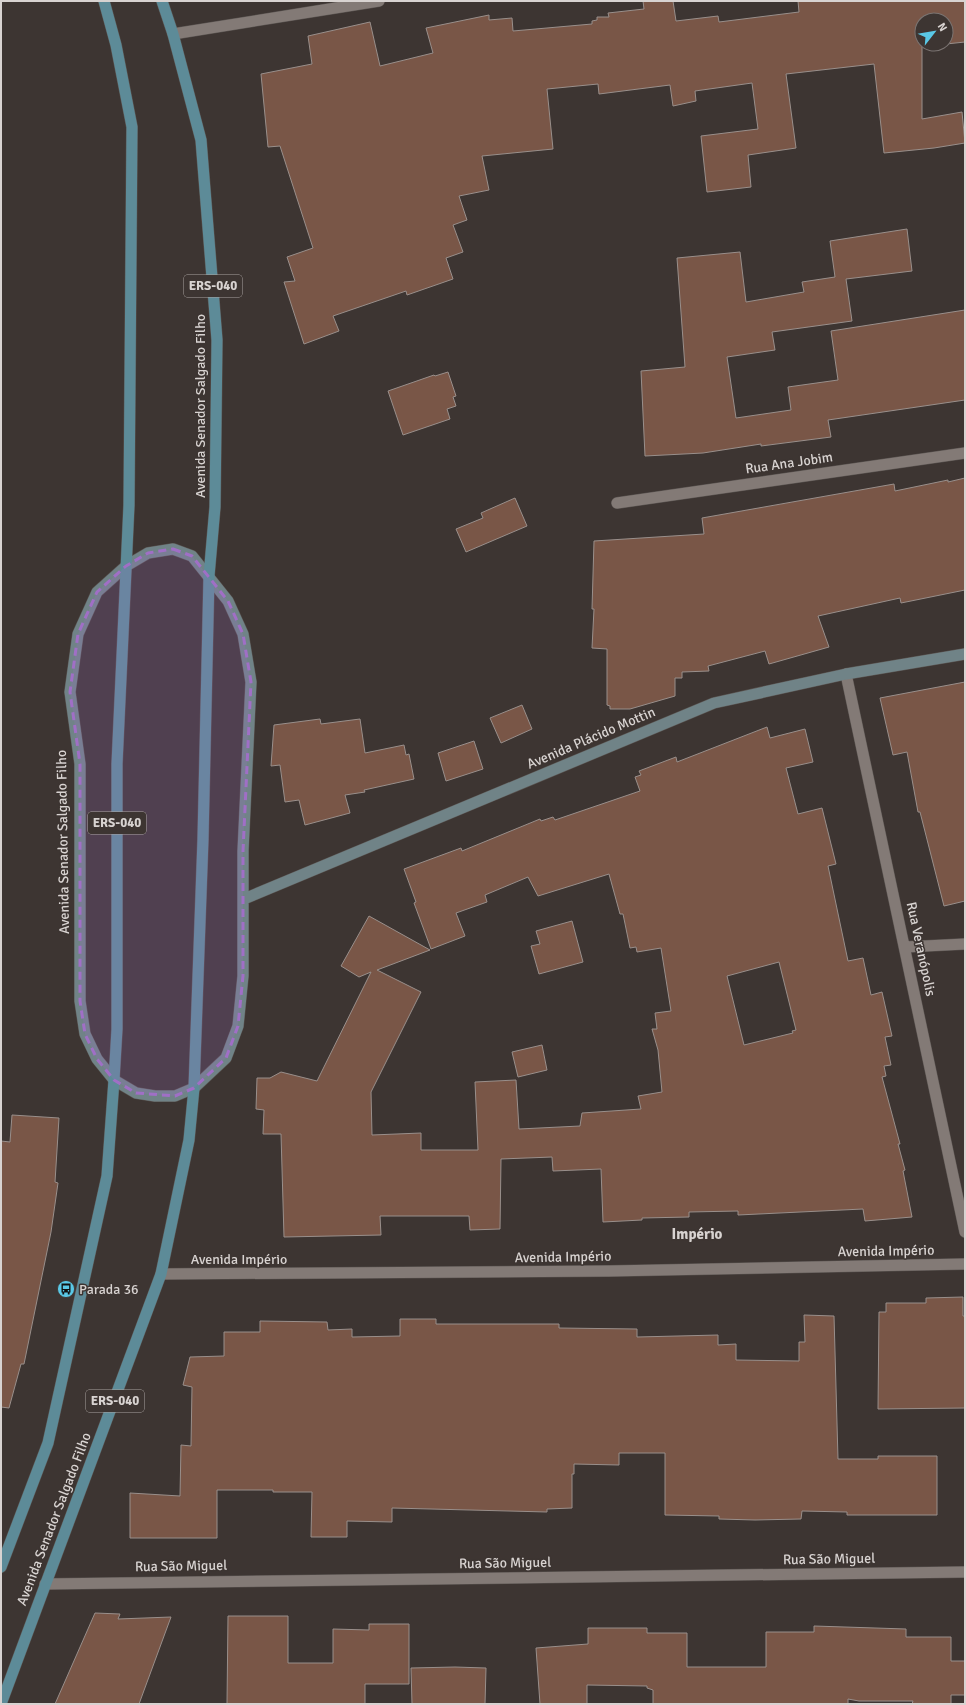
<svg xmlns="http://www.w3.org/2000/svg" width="966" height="1705" viewBox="0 0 966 1705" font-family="Signika,sans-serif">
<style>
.building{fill:#795647;stroke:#998f8b;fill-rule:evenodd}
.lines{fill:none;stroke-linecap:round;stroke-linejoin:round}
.minor-casing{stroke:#5a5451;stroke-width:12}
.secondary-casing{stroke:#5a5451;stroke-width:12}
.primary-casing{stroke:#5a5451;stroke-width:12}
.minor{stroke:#837a76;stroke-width:11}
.secondary{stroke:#708387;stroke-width:11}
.primary{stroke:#5d8b98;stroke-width:11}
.marked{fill:#a06fc6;fill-opacity:0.2;stroke:#a06fc6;stroke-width:3;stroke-dasharray:8 5;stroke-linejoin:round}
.labels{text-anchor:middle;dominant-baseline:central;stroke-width:3;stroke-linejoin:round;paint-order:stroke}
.shield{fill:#3d3532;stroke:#aaa4a1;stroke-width:1}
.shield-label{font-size:13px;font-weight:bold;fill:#d8d3d1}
.street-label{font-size:14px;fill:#d8d3d1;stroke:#3d3532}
.poi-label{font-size:14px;fill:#d8d3d1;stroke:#3d3532;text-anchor:start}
.neighbourhood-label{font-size:15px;font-weight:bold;fill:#d8d3d1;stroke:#3d3532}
</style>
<rect width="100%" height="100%" fill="#3d3532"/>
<!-- building -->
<path class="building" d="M 643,1 L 673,1 L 676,21 L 718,16 L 719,22 L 799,12 L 798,1 L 965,1 L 965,42 L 946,44 L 946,20 L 922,20 L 922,44 L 942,44 L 922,46 L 922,119 L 962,112 L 965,143 L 934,148 L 884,153 L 874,64 L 786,74 L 796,148 L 748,155 L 751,187 L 707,192 L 701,136 L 758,129 L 752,83 L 695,91 L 696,101 L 673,106 L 670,85 L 599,94 L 598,84 L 547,89 L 553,149 L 482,156 L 489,190 L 459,196 L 467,220 L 453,225 L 463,252 L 446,258 L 453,279 L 407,295 L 406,291 L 333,316 L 339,331 L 304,344 L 284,282 L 295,281 L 287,257 L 313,248 L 280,146 L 268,147 L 261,74 L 312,64 L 308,36 L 370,22 L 380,66 L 433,53 L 426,28 L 489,15 L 489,20 L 512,18 L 513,31 L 592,24 L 592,21 L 597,20 L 597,17 L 609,17 L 608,13 L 644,9 Z
M 907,229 L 912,271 L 846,279 L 852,321 L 772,332 L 775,350 L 727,357 L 736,418 L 791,410 L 788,387 L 838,380 L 831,331 L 965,310 L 965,400 L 828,420 L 831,437 L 761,446 L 761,444 L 703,453 L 645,456 L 641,371 L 685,367 L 677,258 L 740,252 L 746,302 L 804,292 L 802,282 L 835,277 L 830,241 Z
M 448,372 L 456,396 L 453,397 L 456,406 L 447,409 L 450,419 L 403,435 L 388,391 L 434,375 L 435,376 Z
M 965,478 L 965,590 L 901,603 L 900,598 L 818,616 L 829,647 L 769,664 L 765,651 L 708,666 L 709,671 L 682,672 L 682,678 L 675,678 L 675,696 L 630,709 L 610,709 L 610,706 L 607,705 L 607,649 L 592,648 L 594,609 L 592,609 L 594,541 L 704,534 L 702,518 L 894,484 L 895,491 L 948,480 L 948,482 Z
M 515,498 L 527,526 L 466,552 L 456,529 L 483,518 L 481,513 Z
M 965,682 L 965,901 L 944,906 L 920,812 L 918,812 L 907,752 L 893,755 L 880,698 Z
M 522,705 L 532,729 L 501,743 L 490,718 Z
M 320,719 L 321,724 L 360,719 L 365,753 L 404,745 L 406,755 L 409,754 L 414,779 L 364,790 L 365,792 L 345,795 L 350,813 L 305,825 L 299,800 L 285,802 L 280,765 L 271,766 L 274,725 Z
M 767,727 L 770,738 L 805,729 L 813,762 L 786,768 L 798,814 L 822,808 L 836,864 L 828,866 L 848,961 L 863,958 L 871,995 L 882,992 L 892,1036 L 885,1037 L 891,1065 L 884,1066 L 886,1076 L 882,1077 L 900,1144 L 898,1144 L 905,1170 L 903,1171 L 912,1217 L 865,1221 L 863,1209 L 738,1215 L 738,1211 L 689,1212 L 689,1217 L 642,1218 L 642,1220 L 603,1222 L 601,1169 L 553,1171 L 552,1157 L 501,1159 L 500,1229 L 470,1230 L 469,1216 L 380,1216 L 381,1235 L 284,1237 L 281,1134 L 263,1134 L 264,1110 L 256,1109 L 257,1078 L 270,1078 L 281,1072 L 317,1081 L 371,972 L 359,977 L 341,966 L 369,916 L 430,950 L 377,970 L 421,992 L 371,1092 L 372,1135 L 421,1133 L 421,1150 L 478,1150 L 475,1082 L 516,1080 L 519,1129 L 580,1126 L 582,1113 L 641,1109 L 638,1096 L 662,1092 L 658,1050 L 652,1029 L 657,1029 L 655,1013 L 671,1011 L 661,948 L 637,952 L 636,947 L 630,948 L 623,914 L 620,914 L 609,874 L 538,896 L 528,877 L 485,895 L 487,902 L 456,913 L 465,936 L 431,949 L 414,903 L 416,902 L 404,869 L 461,848 L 462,851 L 540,819 L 541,821 L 553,817 L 555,820 L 640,791 L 635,777 L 641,775 L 639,771 L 676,757 L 677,762 ZM 779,962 L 796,1030 L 792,1031 L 793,1033 L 744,1045 L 727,976 Z
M 474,741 L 483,769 L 446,781 L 438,753 Z
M 572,921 L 583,962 L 539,974 L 531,946 L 540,944 L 536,931 Z
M 542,1045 L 547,1070 L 518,1077 L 512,1052 Z
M 12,1115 L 59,1118 L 55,1182 L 58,1183 L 51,1232 L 24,1364 L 21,1364 L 9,1408 L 1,1407 L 1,1141 L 10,1142 Z
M 963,1297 L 963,1316 L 965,1316 L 965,1408 L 878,1409 L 879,1312 L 886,1312 L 886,1303 L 926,1303 L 926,1298 Z
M 804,1315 L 834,1316 L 838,1459 L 878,1459 L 878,1456 L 937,1456 L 937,1515 L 847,1515 L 847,1512 L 802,1511 L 801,1519 L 755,1520 L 719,1519 L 719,1516 L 665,1515 L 665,1453 L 619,1453 L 619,1465 L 574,1464 L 574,1474 L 572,1474 L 572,1508 L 547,1509 L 547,1512 L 392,1508 L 392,1522 L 347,1521 L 347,1537 L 311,1537 L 312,1492 L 273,1492 L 273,1490 L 217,1490 L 217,1538 L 130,1538 L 130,1493 L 180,1496 L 181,1445 L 191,1446 L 192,1387 L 183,1385 L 190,1357 L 224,1356 L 224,1332 L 260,1332 L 260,1321 L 327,1322 L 328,1330 L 352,1329 L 352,1337 L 400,1336 L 400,1319 L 436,1319 L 436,1324 L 559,1324 L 559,1328 L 637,1329 L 637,1337 L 718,1335 L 718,1345 L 736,1344 L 736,1360 L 799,1361 L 799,1342 L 805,1342 Z
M 95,1613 L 120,1614 L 118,1619 L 171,1617 L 139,1704 L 55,1704 Z
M 228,1616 L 288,1616 L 288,1663 L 333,1663 L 333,1629 L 369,1630 L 369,1624 L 409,1624 L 409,1684 L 365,1684 L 365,1704 L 227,1704 Z
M 814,1626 L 906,1629 L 906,1637 L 951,1637 L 951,1661 L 965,1661 L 965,1695 L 951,1695 L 951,1704 L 912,1704 L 913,1701 L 859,1701 L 848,1699 L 848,1704 L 653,1704 L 653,1690 L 647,1688 L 647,1686 L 587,1685 L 587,1704 L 540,1704 L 536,1648 L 588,1644 L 588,1628 L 647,1628 L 647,1633 L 687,1633 L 687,1667 L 766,1667 L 766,1632 L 814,1632 Z
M 455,1667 L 486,1668 L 485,1704 L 412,1704 L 411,1668 Z"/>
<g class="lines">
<!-- minor casing -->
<g class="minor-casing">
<path id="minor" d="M 173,34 L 379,1
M 617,503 L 965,453
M 846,674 L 965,1232
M 905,947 L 965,944
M 161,1274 L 609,1271 L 965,1264
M 45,1584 L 965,1572"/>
</g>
<!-- secondary casing -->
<g class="secondary-casing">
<path id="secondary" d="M 173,549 L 192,556 L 228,601 L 243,634 L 251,682 L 243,851 L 243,976 L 238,1026 L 226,1058 L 194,1088 L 175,1096 L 155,1096 L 136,1093 L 114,1080 L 97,1059 L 85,1034 L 80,1001 L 80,764 L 70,692 L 78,634 L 97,592 L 126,566 L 148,553 Z
M 244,899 L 714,703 L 846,674 L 965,654"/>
</g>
<!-- primary casing -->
<g class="primary-casing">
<path id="primary" d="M 1,1567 L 48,1443 L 107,1176 L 114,1080 L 117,1029 L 117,764 L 129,505 L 132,127 L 116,45 L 104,1
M 1,1704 L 161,1274 L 189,1140 L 194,1088 L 203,839 L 209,576 L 215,507 L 217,340 L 201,140 L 173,34 L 162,1"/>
</g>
<!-- minor -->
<use href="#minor" class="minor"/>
<!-- secondary -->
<use href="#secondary" class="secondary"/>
<!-- primary -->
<use href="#primary" class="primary"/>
</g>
<!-- marked area -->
<path class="marked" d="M 173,549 L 192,556 L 228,601 L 243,634 L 251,682 L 243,851 L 243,976 L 238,1026 L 226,1058 L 194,1088 L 175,1096 L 136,1093 L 114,1080 L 97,1059 L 85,1034 L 80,1001 L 80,764 L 70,692 L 78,634 L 97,592 L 126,566 L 148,553 Z"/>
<!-- icons -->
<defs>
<g id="bus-disc" transform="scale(0.9)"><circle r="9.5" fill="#5ac8e6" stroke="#3d3532"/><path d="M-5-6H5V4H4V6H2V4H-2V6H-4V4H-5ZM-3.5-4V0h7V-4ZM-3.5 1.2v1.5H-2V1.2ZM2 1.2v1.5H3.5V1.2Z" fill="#111"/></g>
</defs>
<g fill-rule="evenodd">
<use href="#bus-disc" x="66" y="1289"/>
</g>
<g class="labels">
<!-- shield labels -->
<g class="shield">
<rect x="184" y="275" width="58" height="22" rx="3"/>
<rect x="88" y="812" width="58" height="22" rx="3"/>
<rect x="86" y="1390" width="58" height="22" rx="3"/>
</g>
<g class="shield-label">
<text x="213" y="286">ERS-040</text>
<text x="117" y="823">ERS-040</text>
<text x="115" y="1401">ERS-040</text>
</g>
<!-- street labels -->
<g class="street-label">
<text transform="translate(200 406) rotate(-90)">Avenida Senador Salgado Filho</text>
<text transform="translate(789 463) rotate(-8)">Rua Ana Jobim</text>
<text transform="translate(591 738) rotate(-23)">Avenida Plácido Mottin</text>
<text transform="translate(63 842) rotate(-91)">Avenida Senador Salgado Filho</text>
<text transform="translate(921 949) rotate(78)">Rua Veranópolis</text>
<text transform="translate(886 1251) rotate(-1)">Avenida Império</text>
<text transform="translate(563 1257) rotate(-1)">Avenida Império</text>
<text x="239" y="1259">Avenida Império</text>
<text transform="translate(54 1519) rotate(-69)">Avenida Senador Salgado Filho</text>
<text transform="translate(829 1559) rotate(-1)">Rua São Miguel</text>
<text transform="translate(505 1563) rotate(-1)">Rua São Miguel</text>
<text transform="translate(181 1566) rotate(-1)">Rua São Miguel</text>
</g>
<!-- poi labels -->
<g class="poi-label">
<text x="79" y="1289">Parada 36</text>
</g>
<!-- neighbourhood labels -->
<g class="neighbourhood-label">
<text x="697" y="1234">Império</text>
</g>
</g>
<!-- border -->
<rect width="966" height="1705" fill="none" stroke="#d8d3d1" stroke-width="4"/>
<!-- north arrow -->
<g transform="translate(934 32) rotate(59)"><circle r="19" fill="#3d3532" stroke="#7b7472"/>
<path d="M0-3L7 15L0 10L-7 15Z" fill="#5ac8e6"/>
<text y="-6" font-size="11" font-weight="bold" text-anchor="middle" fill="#d8d3d1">N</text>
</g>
</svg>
